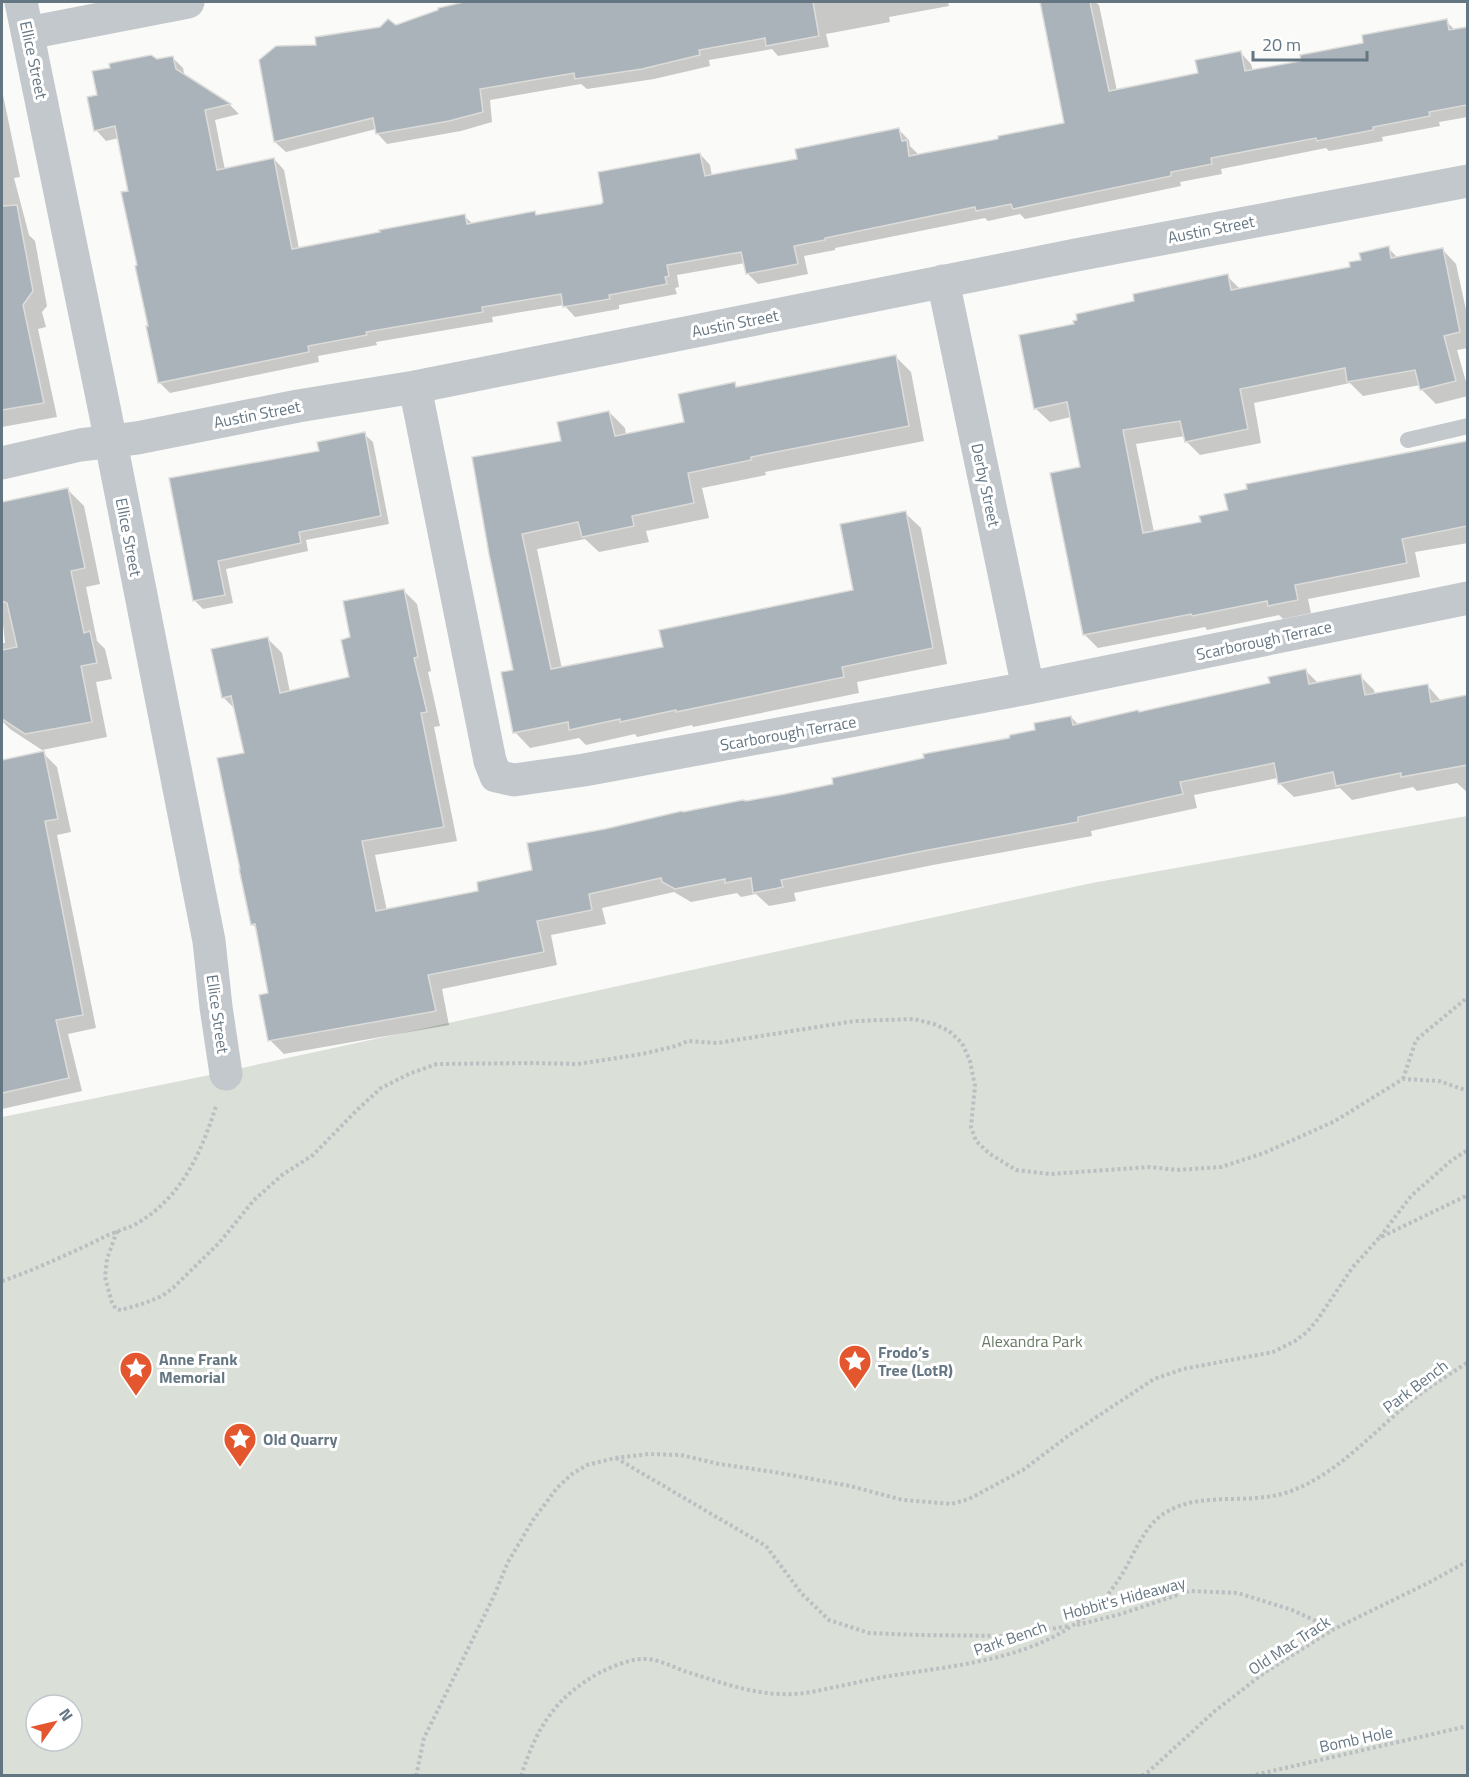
<svg xmlns="http://www.w3.org/2000/svg" width="1469" height="1777" viewBox="0 0 1469 1777" font-family="'Titillium Web',sans-serif">
<style>
.green{fill:#dadfd7;fill-rule:evenodd}
.shadow{fill:#0003}
.building{fill:#aab3b9;stroke:#dcdcda;stroke-width:1.5}
.lines{fill:none;stroke-linecap:round;stroke-linejoin:round}
.path{stroke:#bbbfc2;stroke-width:4;stroke-dasharray:3 3;stroke-linecap:butt}
.lane{stroke:#c3c8cc;stroke-width:16}
.street{stroke:#c3c8cc;stroke-width:33}
.labels{text-anchor:middle;dominant-baseline:central;stroke-width:6;stroke-linejoin:round;paint-order:stroke}
.street-label{font-size:16px;fill:#657683;stroke:#fff}
.park-label{font-size:16px;fill:#687a64;stroke:#fff}
.poi-label{font-size:16px;font-weight:bold;fill:#657683;stroke:#fff;text-anchor:start}
</style>
<rect width="100%" height="100%" fill="#fafaf8"/>
<!-- green -->
<path class="green" d="M 1467,816 L 1467,1775 L 2,1776 L 2,1117 L 205,1076 L 1092,883 ZM 36,1705 L 72,1705 L 72,1741 L 36,1741 Z"/>
<!-- shadow -->
<path class="shadow" d="M 470,2 L 948,2 L 949,6 L 889,17 L 890,22 L 826,34 L 829,47 L 778,56 L 772,49 L 709,60 L 710,66 L 654,79 L 587,89 L 581,84 L 490,100 L 492,122 L 461,131 L 387,144 L 377,133 L 376,129 L 286,152 L 275,142 L 318,46 L 396,27 L 440,11 L 439,9 Z
M 1041,2 L 1095,2 L 1099,5 L 1117,91 L 1199,74 L 1241,53 L 1251,64 L 1253,71 L 1303,62 L 1446,21 L 1456,31 L 1466,29 L 1468,30 L 1468,117 L 1439,122 L 1440,126 L 1382,137 L 1383,141 L 1329,151 L 1326,148 L 1221,169 L 1222,174 L 1180,182 L 1181,186 L 1058,212 L 1025,219 L 1020,214 L 988,221 L 985,218 L 835,248 L 835,250 L 804,256 L 808,274 L 758,284 L 747,273 L 745,263 L 677,275 L 679,287 L 675,288 L 677,294 L 619,305 L 619,309 L 575,317 L 564,305 L 492,317 L 493,322 L 376,342 L 377,345 L 318,356 L 319,362 L 170,393 L 159,382 L 139,266 L 130,192 L 119,138 L 106,141 L 96,130 L 98,96 L 156,61 L 173,58 L 183,68 L 185,77 L 230,105 L 239,114 L 215,120 L 225,170 L 274,159 L 284,170 L 299,249 L 464,216 L 473,224 L 535,213 L 538,216 L 602,205 L 700,154 L 710,165 L 712,176 L 798,160 L 899,130 L 909,140 L 910,146 L 917,153 L 917,156 L 1000,140 L 1066,125 Z
M 2,90 L 20,177 L 14,178 L 29,235 L 35,241 L 47,306 L 42,312 L 46,327 L 38,329 L 57,417 L 2,427 Z
M 1388,248 L 1398,258 L 1442,249 L 1456,264 L 1468,319 L 1468,348 L 1457,350 L 1468,389 L 1468,396 L 1436,404 L 1422,390 L 1420,385 L 1363,396 L 1350,383 L 1254,403 L 1261,443 L 1200,455 L 1186,441 L 1185,436 L 1136,444 L 1154,532 L 1202,523 L 1229,511 L 1249,491 L 1248,485 L 1468,442 L 1468,543 L 1415,552 L 1420,577 L 1308,599 L 1311,613 L 1283,619 L 1279,615 L 1207,630 L 1205,627 L 1098,648 L 1084,634 L 1082,468 L 1071,417 L 1050,422 L 1035,408 L 1136,302 L 1227,276 L 1241,290 L 1352,268 Z
M 896,357 L 911,372 L 924,441 L 765,472 L 766,475 L 702,488 L 709,518 L 646,531 L 649,542 L 599,552 L 585,539 L 537,549 L 562,669 L 664,649 L 855,591 L 905,513 L 921,528 L 947,664 L 857,682 L 859,693 L 693,727 L 692,725 L 637,737 L 635,734 L 586,745 L 579,738 L 530,748 L 515,732 L 515,671 L 491,554 L 563,442 L 609,412 L 625,428 L 626,435 L 685,423 L 734,384 L 739,388 Z
M 364,434 L 373,442 L 389,524 L 306,540 L 308,551 L 226,569 L 233,603 L 203,609 L 195,601 L 171,479 L 321,453 Z
M 68,490 L 84,506 L 100,584 L 86,587 L 97,641 L 105,649 L 112,679 L 96,682 L 107,737 L 42,750 L 10,729 L 2,721 L 2,643 L 5,643 L 2,615 L 2,503 Z
M 403,590 L 417,604 L 431,671 L 428,672 L 440,726 L 434,727 L 457,841 L 375,855 L 387,911 L 480,892 L 534,872 L 745,803 L 835,785 L 1010,739 L 1037,731 L 1071,717 L 1079,725 L 1140,713 L 1272,684 L 1305,670 L 1319,684 L 1360,676 L 1374,690 L 1375,695 L 1427,685 L 1441,701 L 1468,696 L 1468,793 L 1457,783 L 1417,791 L 1413,787 L 1352,800 L 1340,788 L 1294,797 L 1279,783 L 1278,778 L 1194,795 L 1197,808 L 1091,831 L 1092,836 L 933,865 L 794,893 L 796,901 L 769,906 L 756,894 L 741,897 L 737,893 L 691,902 L 674,892 L 602,908 L 606,924 L 551,935 L 557,965 L 442,989 L 449,1025 L 284,1054 L 270,1040 L 270,994 L 257,929 L 252,924 L 246,754 L 236,710 L 223,697 L 268,639 L 282,653 L 290,692 L 351,678 L 352,639 Z
M 43,753 L 57,767 L 71,832 L 57,835 L 96,1028 L 68,1034 L 82,1091 L 2,1109 L 2,762 Z"/>
<!-- building -->
<path class="building" d="M 464,2 L 813,2 L 819,36 L 766,46 L 765,38 L 699,50 L 700,55 L 642,69 L 575,79 L 574,73 L 480,89 L 483,112 L 449,121 L 376,134 L 373,118 L 274,142 L 259,60 L 276,46 L 316,45 L 315,37 L 380,27 L 388,19 L 396,25 L 438,10 L 438,8 Z
M 1040,2 L 1090,2 L 1109,91 L 1198,73 L 1195,60 L 1241,51 L 1245,71 L 1301,61 L 1300,55 L 1363,43 L 1362,35 L 1447,19 L 1449,30 L 1467,27 L 1467,105 L 1429,112 L 1430,116 L 1373,127 L 1373,130 L 1317,141 L 1316,138 L 1211,158 L 1212,164 L 1171,172 L 1171,176 L 1046,202 L 1013,209 L 1011,204 L 976,211 L 975,207 L 825,238 L 825,240 L 794,246 L 798,264 L 746,274 L 741,252 L 667,265 L 669,276 L 665,277 L 667,284 L 609,295 L 610,299 L 563,307 L 561,294 L 482,307 L 483,312 L 366,332 L 367,335 L 308,346 L 309,352 L 158,383 L 146,326 L 148,326 L 135,266 L 137,265 L 121,192 L 128,191 L 115,126 L 94,131 L 87,97 L 97,95 L 92,71 L 110,68 L 109,64 L 111,63 L 151,55 L 157,59 L 173,56 L 176,69 L 231,104 L 205,110 L 217,170 L 274,158 L 292,249 L 380,232 L 379,230 L 465,214 L 467,224 L 535,211 L 536,215 L 601,204 L 603,202 L 598,172 L 700,153 L 705,176 L 797,159 L 795,149 L 899,128 L 902,141 L 907,140 L 909,156 L 998,139 L 998,136 L 1064,123 Z
M 17,205 L 33,291 L 23,305 L 44,403 L 2,410 L 2,206 Z
M 1389,246 L 1391,258 L 1443,248 L 1460,332 L 1444,336 L 1456,381 L 1420,390 L 1415,370 L 1347,382 L 1345,368 L 1240,389 L 1248,429 L 1185,442 L 1180,421 L 1123,430 L 1143,533 L 1201,522 L 1199,516 L 1228,510 L 1224,494 L 1247,489 L 1246,484 L 1467,441 L 1467,526 L 1402,539 L 1407,563 L 1295,585 L 1298,600 L 1268,606 L 1267,601 L 1192,616 L 1191,614 L 1083,635 L 1050,473 L 1080,467 L 1067,402 L 1034,409 L 1019,335 L 1074,324 L 1073,321 L 1077,320 L 1076,314 L 1134,301 L 1133,294 L 1228,274 L 1231,290 L 1350,267 L 1349,262 L 1361,260 L 1359,253 Z
M 896,355 L 909,426 L 751,457 L 751,460 L 688,473 L 694,503 L 632,516 L 634,526 L 582,537 L 578,522 L 522,534 L 551,669 L 663,647 L 659,630 L 853,590 L 840,524 L 906,511 L 933,648 L 842,667 L 844,677 L 676,712 L 676,710 L 620,722 L 620,719 L 569,730 L 568,722 L 513,733 L 501,672 L 513,670 L 489,554 L 472,457 L 561,441 L 557,422 L 609,411 L 615,436 L 684,422 L 678,394 L 735,382 L 736,387 Z
M 365,432 L 381,516 L 299,532 L 301,543 L 218,561 L 225,595 L 193,601 L 169,478 L 319,451 L 317,442 Z
M 68,488 L 85,568 L 71,571 L 84,633 L 90,631 L 97,663 L 81,666 L 92,722 L 25,734 L 2,719 L 2,650 L 17,647 L 7,603 L 2,601 L 2,502 Z
M 404,589 L 418,657 L 414,658 L 427,712 L 421,713 L 444,827 L 362,841 L 376,911 L 478,891 L 477,882 L 532,870 L 527,843 L 605,829 L 682,811 L 683,812 L 743,800 L 746,801 L 785,794 L 833,784 L 832,778 L 924,758 L 923,754 L 1009,738 L 1010,735 L 1035,730 L 1034,723 L 1071,716 L 1073,725 L 1138,710 L 1139,712 L 1270,683 L 1268,677 L 1306,669 L 1309,684 L 1361,674 L 1365,695 L 1428,684 L 1431,702 L 1467,695 L 1467,765 L 1401,777 L 1401,773 L 1336,786 L 1333,772 L 1278,784 L 1274,763 L 1180,782 L 1183,794 L 1078,817 L 1078,822 L 918,852 L 781,880 L 783,887 L 753,893 L 751,878 L 725,883 L 725,879 L 675,889 L 662,882 L 661,878 L 589,894 L 592,910 L 537,921 L 544,952 L 428,975 L 436,1011 L 268,1041 L 259,995 L 268,993 L 255,924 L 251,925 L 239,869 L 240,869 L 217,758 L 244,753 L 231,696 L 222,698 L 211,649 L 268,637 L 280,693 L 349,677 L 341,640 L 350,637 L 343,601 Z
M 44,751 L 58,819 L 45,821 L 83,1015 L 56,1020 L 69,1078 L 2,1093 L 2,760 Z"/>
<g class="lines">
<!-- path -->
<path class="path" d="M 1403,1079 L 1416,1040 L 1468,997
M 117,1231 L 107,1259 L 105,1277 L 112,1303 L 116,1309 L 121,1310 L 145,1303 L 162,1296 L 173,1288 L 219,1243 L 254,1200 L 282,1175 L 313,1155 L 357,1110 L 381,1088 L 411,1073 L 437,1064 L 531,1063 L 578,1064 L 642,1054 L 676,1046 L 688,1041 L 717,1043 L 855,1021 L 914,1019 L 934,1024 L 949,1031 L 962,1043 L 970,1061 L 975,1086 L 971,1127 L 976,1141 L 990,1154 L 1016,1170 L 1050,1174 L 1150,1167 L 1177,1170 L 1221,1167 L 1264,1153 L 1335,1121 L 1403,1079 L 1439,1081 L 1468,1091
M 1380,1237 L 1411,1196 L 1452,1160 L 1468,1150
M 2,1281 C 32,1271 61,1257 90,1244 C 100,1239 109,1234 119,1231 C 125,1228 131,1227 136,1224 C 181,1198 201,1154 216,1106
M 616,1458 L 766,1546 L 802,1594 L 829,1620 L 869,1633 L 919,1635 L 1007,1636 L 1069,1626
M 1077,1625 L 1121,1614 L 1189,1591 L 1238,1593 L 1292,1610 L 1334,1629
M 416,1776 L 424,1738 L 493,1598 L 508,1562 L 533,1520 L 557,1488 L 572,1474 L 587,1465 L 615,1458 L 649,1454 L 681,1455 L 719,1464 L 774,1472 L 850,1486 L 903,1500 L 951,1504 L 969,1499 L 1023,1470 L 1068,1436 L 1154,1379 L 1183,1369 L 1273,1352 L 1295,1341 L 1307,1332 L 1318,1319 L 1352,1268 L 1379,1238 L 1468,1195
M 521,1776 C 537,1727 555,1697 601,1672 C 614,1666 629,1659 644,1659 C 659,1659 673,1667 687,1672 C 717,1681 748,1693 780,1694 C 797,1695 814,1692 830,1688 C 852,1684 874,1678 896,1675 C 964,1664 1044,1658 1095,1607 C 1102,1601 1109,1594 1114,1586 C 1133,1562 1141,1524 1170,1510 C 1207,1491 1251,1506 1291,1491 C 1337,1474 1371,1434 1408,1404 C 1426,1388 1448,1376 1468,1362
M 1142,1776 L 1148,1772 L 1215,1711 L 1264,1673 L 1334,1629 L 1430,1582 L 1468,1561
M 1250,1776 L 1468,1726"/>
<!-- lane -->
<path class="lane" d="M 1408,440 L 1468,426"/>
<!-- street -->
<path class="street" d="M 21,2 L 105,412 L 209,941 L 216,1007 L 226,1074
M 28,33 L 188,2
M 943,281 L 1028,688
M 415,387 L 490,761 L 496,776 L 514,780 L 584,770 L 1028,688 L 1468,598
M 2,463 L 80,445 L 137,438 L 298,406 L 415,387 L 1076,255 L 1468,181"/>
</g>
<!-- icons -->
<defs>
<g id="sight-pin" transform="scale(1.725)"><path d="M0 17L-7.5 6A9.5 9.5 0 1 1 7.5 6Z" fill="#e4572e" stroke="#fff"/><path d="M0-6L1.8-2.2L6-1.7L2.9 1.2L3.7 5.4L0 3.3L-3.7 5.4L-2.9 1.2L-6-1.7L-1.8-2.2Z" fill="#fff"/></g>
</defs>
<g fill-rule="evenodd">
<use href="#sight-pin" x="855" y="1361"/>
<use href="#sight-pin" x="136" y="1368"/>
<use href="#sight-pin" x="240" y="1439"/>
</g>
<g class="labels">
<!-- street labels -->
<g class="street-label">
<text transform="translate(34 60) rotate(78)">Ellice Street</text>
<text transform="translate(1211 229) rotate(-11)">Austin Street</text>
<text transform="translate(735 323) rotate(-11)">Austin Street</text>
<text transform="translate(257 414) rotate(-11)">Austin Street</text>
<text transform="translate(986 485) rotate(78)">Derby Street</text>
<text transform="translate(129 537) rotate(79)">Ellice Street</text>
<text transform="translate(1264 640) rotate(-12)">Scarborough Terrace</text>
<text transform="translate(788 733) rotate(-10)">Scarborough Terrace</text>
<text transform="translate(218 1014) rotate(82)">Ellice Street</text>
<text transform="translate(1415 1386) rotate(-37)">Park Bench</text>
<text transform="translate(1124 1598) rotate(-15)">Hobbit's Hideaway</text>
<text transform="translate(1010 1638) rotate(-19)">Park Bench</text>
<text transform="translate(1289 1645) rotate(-33)">Old Mac Track</text>
<text transform="translate(1356 1739) rotate(-12)">Bomb Hole</text>
</g>
<!-- park labels -->
<g class="park-label">
<text x="1032" y="1341">Alexandra Park</text>
</g>
<!-- poi labels -->
<g class="poi-label">
<text x="878" y="1352">Frodo’s<tspan x="878" dy="18">Tree (LotR)</tspan></text>
<text x="159" y="1359">Anne Frank<tspan x="159" dy="18">Memorial</tspan></text>
<text x="263" y="1439">Old Quarry</text>
</g>
</g>
<!-- border -->
<rect width="1469" height="1777" fill="none" stroke="#657683" stroke-width="6"/>
<!-- north arrow -->
<g transform="translate(54 1723) rotate(56)"><circle r="28" fill="#ffffff" stroke="#c1c8cd" stroke-width="1.5"/>
<path d="M0-4.5L10 22L0 15L-10 22Z" fill="#e4572e"/>
<text y="-9" font-size="16" font-weight="bold" text-anchor="middle" fill="#657683">N</text>
</g>
<!-- scale -->
<path d="M1253 51v9h114v-9" fill="none" stroke="#657683" stroke-width="3"/>
<text x="1262" y="51" font-size="18" fill="#657683" stroke="#ffffff" stroke-width="4.5" paint-order="stroke">20 m</text>
</svg>
